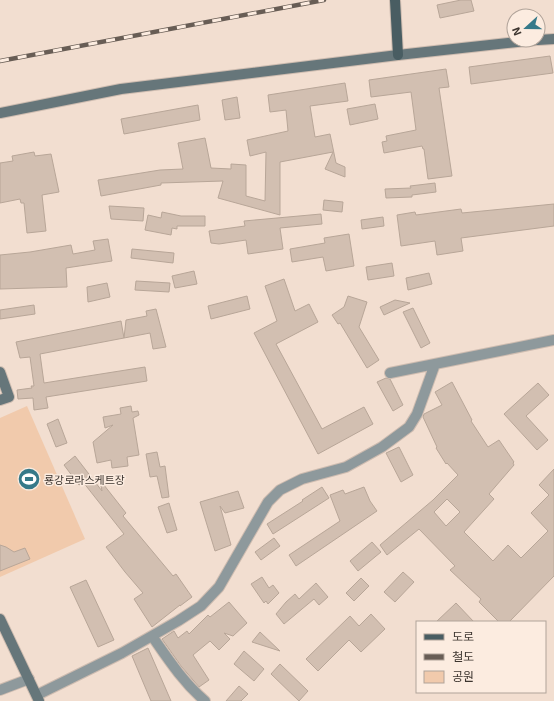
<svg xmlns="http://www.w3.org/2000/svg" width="554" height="701" viewBox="0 0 554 701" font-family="'Exo 2','Noto Sans KR',sans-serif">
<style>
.green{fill:#f1caac}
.building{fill:#d2bfb1;stroke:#b8a698;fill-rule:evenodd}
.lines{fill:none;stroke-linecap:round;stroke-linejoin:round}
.street-casing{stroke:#cebcb0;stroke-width:12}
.secondary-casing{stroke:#cebcb0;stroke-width:12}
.primary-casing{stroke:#cebcb0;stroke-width:12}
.street{stroke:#8e999c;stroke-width:10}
.secondary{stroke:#66767a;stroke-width:10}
.primary{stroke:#495d62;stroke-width:10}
.rail-casing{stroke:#685d55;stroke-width:4.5}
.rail{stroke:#fcece0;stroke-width:3;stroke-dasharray:9;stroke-linecap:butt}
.labels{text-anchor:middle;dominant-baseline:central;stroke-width:3;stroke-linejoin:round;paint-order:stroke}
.poi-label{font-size:11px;fill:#3d352f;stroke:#fcece0;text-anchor:start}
</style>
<rect width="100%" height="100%" fill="#f2ded0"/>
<!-- green -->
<path class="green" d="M 27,406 L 85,539 L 0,577 L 0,418 Z"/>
<!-- building -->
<path class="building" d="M 461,0 L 471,0 L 474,11 L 440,18 L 437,5 Z
M 550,56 L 553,73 L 471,84 L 469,67 Z
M 446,69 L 449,87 L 439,88 L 452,176 L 428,179 L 424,149 L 423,149 L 422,146 L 384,153 L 382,142 L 387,141 L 386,136 L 416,130 L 411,92 L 371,97 L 369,80 Z
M 345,83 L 348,101 L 310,106 L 315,137 L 330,134 L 336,163 L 345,167 L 345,177 L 325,169 L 333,152 L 280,162 L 280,215 L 218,198 L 223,181 L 161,183 L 161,185 L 101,196 L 98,180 L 160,170 L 183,169 L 178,143 L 205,138 L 211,168 L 231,169 L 231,164 L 246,165 L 246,196 L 265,201 L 266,152 L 250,156 L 247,140 L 288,131 L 286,110 L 270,112 L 268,95 Z
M 237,97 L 240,118 L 225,120 L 222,100 Z
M 375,104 L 378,119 L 350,125 L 347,109 Z
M 198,105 L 200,120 L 124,134 L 121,119 Z
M 34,152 L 35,156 L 51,154 L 59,192 L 42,195 L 46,231 L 27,233 L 24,203 L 21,203 L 20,199 L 0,203 L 0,163 L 13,161 L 12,156 Z
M 435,183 L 436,192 L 412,195 L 412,197 L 386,198 L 385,189 L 411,188 L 410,186 Z
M 324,200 L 343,202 L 342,212 L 323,210 Z
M 554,204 L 554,226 L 461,238 L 463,251 L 437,255 L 435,241 L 401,246 L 397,215 L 415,212 L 416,215 L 461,209 L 462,213 Z
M 109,206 L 144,208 L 143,221 L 111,219 Z
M 162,212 L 181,216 L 205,216 L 205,226 L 177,226 L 177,229 L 172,228 L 171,235 L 145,230 L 148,215 L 161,218 Z
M 321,214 L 322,224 L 280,228 L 283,249 L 248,254 L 246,240 L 219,244 L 211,243 L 209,231 L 245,226 L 244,221 Z
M 383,217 L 384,226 L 362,229 L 361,220 Z
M 349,234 L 354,266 L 326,271 L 323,257 L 292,262 L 290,249 L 325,243 L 324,238 Z
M 108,239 L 112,261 L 66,268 L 67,287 L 0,289 L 0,255 L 30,252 L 71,245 L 73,254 L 95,250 L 93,241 Z
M 132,249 L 174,253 L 173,263 L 131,258 Z
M 392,263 L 394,276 L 368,280 L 366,267 Z
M 194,271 L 197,284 L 175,288 L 172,276 Z
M 429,273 L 432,284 L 408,290 L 406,278 Z
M 284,279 L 295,311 L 309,304 L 318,322 L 276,344 L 322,429 L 364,407 L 373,424 L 318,454 L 254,333 L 277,321 L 265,286 Z
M 136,281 L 170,283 L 169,292 L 135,290 Z
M 107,283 L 110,297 L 88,302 L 87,287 Z
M 247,296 L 250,309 L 211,319 L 208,306 Z
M 348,296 L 367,302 L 359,327 L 379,360 L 367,368 L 340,323 L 338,324 L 332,315 L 344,307 Z
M 395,300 L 410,303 L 384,315 L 380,307 Z
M 34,305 L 35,314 L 0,319 L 0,310 Z
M 413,308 L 430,343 L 421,348 L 403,312 Z
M 156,309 L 166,347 L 153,349 L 150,333 L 124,338 L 126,320 L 147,316 L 146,311 Z
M 121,321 L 124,338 L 40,354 L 44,383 L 145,367 L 147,381 L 46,397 L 48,408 L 34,410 L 33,398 L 18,399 L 17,390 L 32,388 L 31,386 L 34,386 L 30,357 L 20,358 L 16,342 Z
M 386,378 L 390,379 L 403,405 L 393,411 L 377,382 Z
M 452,382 L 472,420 L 471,421 L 488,447 L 499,440 L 514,462 L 513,463 L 514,465 L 489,494 L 494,499 L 464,532 L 493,561 L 508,545 L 521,558 L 548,531 L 531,513 L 549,495 L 539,485 L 554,469 L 554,576 L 509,622 L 499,622 L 479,602 L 481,599 L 450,570 L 455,566 L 419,529 L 387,555 L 380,545 L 433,500 L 458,475 L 447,463 L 446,464 L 436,448 L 437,447 L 423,417 L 424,414 L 442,405 L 435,392 ZM 447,499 L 460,512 L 446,526 L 434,512 Z
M 538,383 L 549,395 L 526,416 L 548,440 L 537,450 L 504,414 Z
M 131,406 L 132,412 L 138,411 L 139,415 L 133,418 L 139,455 L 127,457 L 128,466 L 112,468 L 111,460 L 97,463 L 93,442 L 113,425 L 105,428 L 103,417 L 121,414 L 120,408 Z
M 58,419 L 67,443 L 56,447 L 47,424 Z
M 399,447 L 413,475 L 401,482 L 386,453 Z
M 157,452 L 160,467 L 165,466 L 169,497 L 162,498 L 157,476 L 150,477 L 146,454 Z
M 75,456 L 102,491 L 100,480 L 126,513 L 123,516 L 173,576 L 176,574 L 192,597 L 180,606 L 180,605 L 152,627 L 134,599 L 143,593 L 125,572 L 106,547 L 124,534 L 83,482 L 79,485 L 64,465 Z
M 322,487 L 329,498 L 273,534 L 267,524 L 303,501 L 302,500 Z
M 364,487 L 370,501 L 377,511 L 296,566 L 289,555 L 340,521 L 330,495 L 343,490 L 345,494 Z
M 238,491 L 244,508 L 225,513 L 220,506 L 231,545 L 215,551 L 200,502 Z
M 169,503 L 177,530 L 167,533 L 158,507 Z
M 274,538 L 280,546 L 261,560 L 255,552 Z
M 372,542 L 381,552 L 358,571 L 350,561 Z
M 0,545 L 6,547 L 14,552 L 25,548 L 30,559 L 0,571 Z
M 403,572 L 414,582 L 395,602 L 384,592 Z
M 262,577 L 269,588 L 273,585 L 279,593 L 268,604 L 266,601 L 264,603 L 251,584 Z
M 361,578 L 369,586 L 354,601 L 346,593 Z
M 86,580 L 114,640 L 98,647 L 70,587 Z
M 316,583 L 328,597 L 319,605 L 314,599 L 284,624 L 276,614 L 286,602 L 295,594 L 299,599 Z
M 229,602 L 247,623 L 233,636 L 224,633 L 230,639 L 219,650 L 210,641 L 193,655 L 209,680 L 199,687 L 181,666 L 162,639 L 174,631 L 178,638 L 187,631 L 189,634 L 208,615 L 210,617 Z
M 456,603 L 474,622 L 436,622 Z
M 371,614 L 385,629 L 361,652 L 349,640 L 318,671 L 306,659 L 350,616 L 359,626 Z
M 260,632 L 280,651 L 252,642 Z
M 148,648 L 171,701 L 151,701 L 132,656 Z
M 244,651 L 264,669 L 254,681 L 234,664 Z
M 280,664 L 308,691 L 299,701 L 271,674 Z
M 239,686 L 248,694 L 241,701 L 226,701 Z"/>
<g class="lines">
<!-- street casing -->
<g class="street-casing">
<path id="street" d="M 390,373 L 554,340
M 152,636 C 168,659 183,682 205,701
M 0,690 L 29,679
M 37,695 L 122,653 L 178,621 L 201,606 L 219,587 L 268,502 L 280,490 L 302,479 L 346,467 L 382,447 L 409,427 L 417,414 L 435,364"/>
</g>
<!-- secondary casing -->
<g class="secondary-casing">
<path id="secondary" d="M 538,40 L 554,39
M 0,113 L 121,89 L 398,55 L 536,40
M 0,372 L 9,397 L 0,400
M 0,619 L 39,701"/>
</g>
<!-- primary casing -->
<g class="primary-casing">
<path id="primary" d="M 395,0 L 398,55"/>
</g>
<!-- street -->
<use href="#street" class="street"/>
<!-- secondary -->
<use href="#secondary" class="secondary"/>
<!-- primary -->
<use href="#primary" class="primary"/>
<!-- rail casing -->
<g class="rail-casing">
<path id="rail" d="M 0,61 L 324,0"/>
</g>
<!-- rail -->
<use href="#rail" class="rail"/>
</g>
<!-- icons -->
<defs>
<g id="stadium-disc" transform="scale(1.15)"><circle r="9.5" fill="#357989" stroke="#fcece0"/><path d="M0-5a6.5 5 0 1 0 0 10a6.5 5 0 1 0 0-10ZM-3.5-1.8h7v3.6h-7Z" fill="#fff"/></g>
</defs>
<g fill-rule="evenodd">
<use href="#stadium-disc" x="29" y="479"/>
</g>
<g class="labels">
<!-- poi labels -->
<g class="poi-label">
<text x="44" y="479">룡강로라스케트장</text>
</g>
</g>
<!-- legend -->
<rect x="416" y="621" width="130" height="72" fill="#fcece0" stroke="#b0a399"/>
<rect x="424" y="634" width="20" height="6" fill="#495d62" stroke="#b0a399"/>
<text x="452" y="641" font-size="12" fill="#3d352f">도로</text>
<rect x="424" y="654" width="20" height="6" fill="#685d55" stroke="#b0a399"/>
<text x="452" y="661" font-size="12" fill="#3d352f">철도</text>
<rect x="424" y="671" width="20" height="12" fill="#f1caac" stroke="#b0a399"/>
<text x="452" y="681" font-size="12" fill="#3d352f">공원</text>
<!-- north arrow -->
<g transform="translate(526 28) rotate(249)"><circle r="19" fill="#fcece0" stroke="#b0a399"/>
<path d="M0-3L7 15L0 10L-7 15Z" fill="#357989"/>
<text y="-6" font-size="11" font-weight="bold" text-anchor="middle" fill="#3d352f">N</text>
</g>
</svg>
